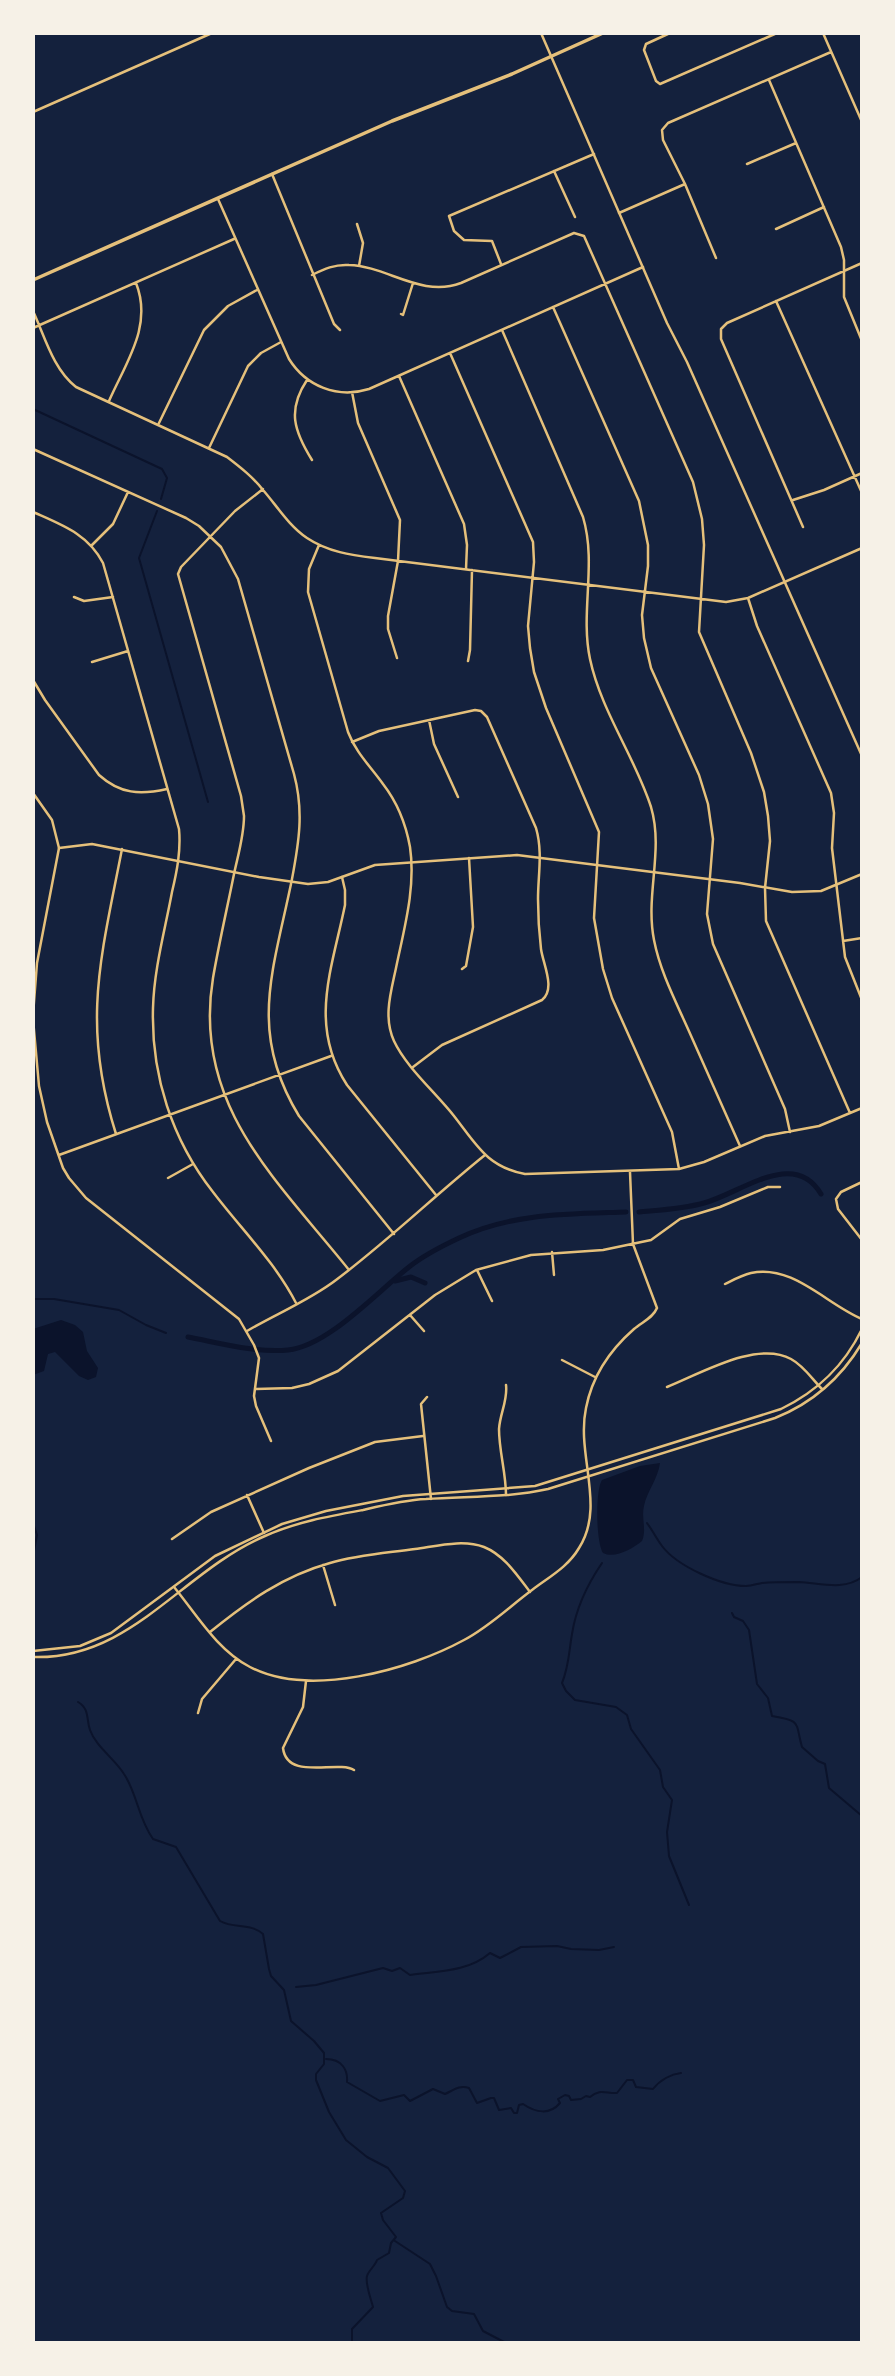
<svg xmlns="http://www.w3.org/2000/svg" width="895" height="2376" viewBox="0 0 895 2376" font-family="'Zilla Slab',serif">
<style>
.water{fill:#0b132b}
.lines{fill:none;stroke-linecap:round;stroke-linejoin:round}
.stream{stroke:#0b132b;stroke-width:2}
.canal{stroke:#0b132b;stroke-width:5}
.minor{stroke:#e5c07b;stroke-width:2.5}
.tertiary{stroke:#e5c07b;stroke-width:2.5}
.secondary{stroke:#e5c07b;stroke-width:3.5}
</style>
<rect width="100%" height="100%" fill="#14213d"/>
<!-- water -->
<path class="water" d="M 61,1320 L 75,1325 L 83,1332 L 87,1351 L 98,1368 L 96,1377 L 88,1380 L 79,1376 L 55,1352 L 48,1354 L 44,1371 L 33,1375 L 33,1329 Z
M 660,1463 C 658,1479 647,1491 644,1506 C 641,1519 647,1529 642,1541 C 632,1549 615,1559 603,1553 C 596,1542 595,1491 602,1480 L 640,1466 Z"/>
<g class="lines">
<!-- stream -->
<path class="stream" d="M 33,409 L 162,469 L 167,478 L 161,499
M 157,511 L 139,558 L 208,802
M 33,1299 L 54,1299 L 119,1310 L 146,1325 L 166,1333
M 33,1523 L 37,1535 L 33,1556
M 647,1523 C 653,1531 656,1538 662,1546 C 677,1566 721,1586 746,1586 C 751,1586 757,1584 762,1583 C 773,1582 788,1582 799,1582 C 820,1583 844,1591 862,1577
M 602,1563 C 587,1585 576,1608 572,1634 C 569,1651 569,1666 562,1683 L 566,1691 L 575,1700 L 616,1707 L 627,1715 L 631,1729 L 660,1770 L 663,1787 L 672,1800 L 667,1832 L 669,1856 L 689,1905
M 732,1613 L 734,1617 L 743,1621 L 749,1630 L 757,1684 L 768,1698 L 772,1716 C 802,1721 795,1722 802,1747 L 818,1761 L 825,1764 L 829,1788 L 862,1816
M 78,1702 C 90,1709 86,1719 90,1730 C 96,1747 115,1759 124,1774 C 137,1793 138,1818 153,1839 L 176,1847 L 220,1921 C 234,1929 251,1923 263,1934 L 269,1969 L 271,1976 L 284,1990 L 291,2021 L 314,2041 L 324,2053 L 324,2064 L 316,2074 L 316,2080 L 329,2112 L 346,2140 L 367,2157 L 388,2168 L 405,2191 L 403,2198 L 381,2213 L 383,2220 L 396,2237 L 391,2243 L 389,2253 L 377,2260 C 375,2266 369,2270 367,2276 C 365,2284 371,2299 373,2307 L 352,2329 L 352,2343
M 296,1987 L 316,1985 L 383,1968 L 392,1971 L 400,1968 L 410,1975 C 438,1971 468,1972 490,1953 L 500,1958 L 521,1947 L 557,1946 L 571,1949 L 599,1950 L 614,1947
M 326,2059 C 342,2059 348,2070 347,2082 L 380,2101 L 404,2095 L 410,2101 L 433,2089 L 445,2094 C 454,2090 459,2085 469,2088 L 477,2103 L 491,2098 L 494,2098 L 499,2110 L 511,2108 L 514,2113 L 517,2113 L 519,2105 L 523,2104 C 536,2113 550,2115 560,2103 L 558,2099 L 565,2095 L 569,2096 L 571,2100 L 581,2099 L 586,2096 L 590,2097 C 600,2088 607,2094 617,2093 L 627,2080 L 633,2080 L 636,2087 L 653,2089 C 660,2080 671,2074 681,2073
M 395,2241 L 430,2264 L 436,2276 L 447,2307 L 452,2311 L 474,2314 L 483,2331 L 506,2343"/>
<!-- canal -->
<path class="canal" d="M 639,1212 C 661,1210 683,1209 704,1203 C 741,1193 794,1148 821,1194
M 395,1281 L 411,1277 L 425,1283
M 188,1337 C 220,1343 255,1353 288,1350 C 328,1346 377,1292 409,1267 C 424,1255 442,1246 459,1238 C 512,1213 568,1214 626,1212"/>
<!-- minor -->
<path class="minor" d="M 670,33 L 646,44 L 644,50 L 656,81 L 660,84 L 777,33
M 823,33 L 862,122
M 769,80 L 841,247 L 844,260 L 844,297 L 862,341
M 33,112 L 212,33
M 747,164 L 796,143
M 554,171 L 575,217
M 272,174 L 334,324 L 340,330
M 218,199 L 289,359 C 306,386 337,399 369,389 L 643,267
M 619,213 L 685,184
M 357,224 L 363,243 L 359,266
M 776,229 L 824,207
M 716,258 L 685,184 L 663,140 L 662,130 L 668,123 L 831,52
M 501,264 L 492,241 L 464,240 L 454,231 L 449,216 L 594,154
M 312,275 C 324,269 335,264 349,265 C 387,266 421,298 461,283 L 574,233 L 584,236 L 693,482 L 702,519 L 704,545 L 699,632 L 751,753 L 764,792 L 768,816 L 770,841 L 765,888 L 766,921 L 850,1113
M 776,301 L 862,493
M 553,307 L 639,501 L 648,545 L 648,566 L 642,615 L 644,638 L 651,668 L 699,775 L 708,804 L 713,839 L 707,914 L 713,944 L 785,1109 L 790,1132
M 33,311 C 45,337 53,369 76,387 L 227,457 C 240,467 253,477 263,490 C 277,506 289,526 307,538 C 328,552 351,555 375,558 L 726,602 L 748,598 L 862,548
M 401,314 L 403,315 L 413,283
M 33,328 L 234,239
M 502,330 L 583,517 C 597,564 580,612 590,659 C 601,711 635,757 651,807 C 664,851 645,895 654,940 C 660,971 675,1000 688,1029 C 705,1068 723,1107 740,1146
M 450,353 L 533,542 L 534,562 L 528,626 L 530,648 L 534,672 L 546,708 L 599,832 L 594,918 L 603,969 L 612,998 L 672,1132 L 679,1169
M 399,376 L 464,524 L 467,545 L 466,569
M 307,380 C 287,410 294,431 312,460
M 352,392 L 358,423 L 400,520 L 398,561 L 388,616 L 388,629 L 397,658
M 109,401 C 126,362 153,326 136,283
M 159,423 L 204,330 L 228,306 L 257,290
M 209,448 L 248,366 L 261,353 L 281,342
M 33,449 L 186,518 L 199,526 L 221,547 L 238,579 L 294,774 C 304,811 299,842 292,879 C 274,969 247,1031 299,1116 L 394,1234
M 263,489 L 235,511 L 181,567 L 178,574 L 241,796 L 244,816 C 244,836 238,855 234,874 C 227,909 219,943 213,978 C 192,1105 277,1180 349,1270
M 793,500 L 824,490 L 862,473
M 33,512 C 62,525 88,534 103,563 L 179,829 C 181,851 177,871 172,892 C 165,930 154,969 153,1008 C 151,1075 172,1140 213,1192 C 241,1229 275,1262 296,1303
M 803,527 L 721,339 L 721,329 L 727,323 L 862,263
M 92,545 L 113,524 L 128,492
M 319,545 L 309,569 L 308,592 L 348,732 C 356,753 371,767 383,784 C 397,802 406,825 410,847 C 416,888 404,929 396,968 C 391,992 383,1017 394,1041 C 406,1067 436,1093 454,1116 C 476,1144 487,1167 525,1174 L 679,1169 L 704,1162 L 765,1136 L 819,1126 L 862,1108
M 74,597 L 84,601 L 113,597
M 748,598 L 757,626 L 831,793 L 834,813 L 832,848 L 845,957 L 862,1000
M 468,661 L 470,650 L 472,570
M 92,662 L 128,651
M 33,680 L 45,700 L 99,775 C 120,794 140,795 167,789
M 429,720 L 434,744 L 458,797
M 352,742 L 379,731 L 475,710 L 481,711 L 487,717 L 536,828 C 543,852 538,875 538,899 C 538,916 539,932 541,949 C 543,964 556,989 542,1000 L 442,1045 L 413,1067
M 33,793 L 52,820 L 59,848 L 37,963 L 33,1015
M 342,877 L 345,890 L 345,905 C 332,969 308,1025 347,1085 L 436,1195
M 843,941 L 862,938
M 462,969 L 466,966 L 473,927 L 469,858
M 33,1019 L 39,1086 L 47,1122 L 63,1168 L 69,1178 L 86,1198 L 239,1319 L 254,1345 L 259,1358 L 254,1396 L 256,1406 L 271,1441
M 116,1134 C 81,1024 101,957 122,849
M 59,1155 L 331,1056
M 168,1178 L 193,1164
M 862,1182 L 841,1192 L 836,1199 L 838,1209 L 862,1240
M 552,1252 L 554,1275
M 477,1270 L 492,1301
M 725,1284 C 733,1280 742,1275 751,1273 C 793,1264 826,1304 862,1319
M 410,1315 L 424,1331
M 247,1331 C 276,1314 310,1300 336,1280 C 388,1241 434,1196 485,1155
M 562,1360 L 595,1377
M 506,1385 C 508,1400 500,1413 499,1429 C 499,1451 506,1473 506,1495
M 667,1387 C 700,1374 757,1340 791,1359 C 804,1366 812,1379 822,1389
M 256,1389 L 292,1388 L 309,1384 L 338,1371 L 435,1295 L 476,1270 L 531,1255 L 603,1250 L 651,1240 L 680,1219 L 720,1207 L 768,1187 L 780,1187
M 427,1397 L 421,1404 L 431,1499
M 247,1495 L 264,1533
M 172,1539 L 211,1512 L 309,1468 L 375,1442 L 423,1436
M 323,1565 L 335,1605
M 174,1587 C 197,1615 217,1650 250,1667 C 309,1698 409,1670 464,1640 C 489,1627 509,1607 532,1590 C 549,1577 568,1567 579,1548 C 606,1506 576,1455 586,1408 C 592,1377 610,1350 634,1329 C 642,1322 653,1318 657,1308 L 633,1244 L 630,1172
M 210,1632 C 247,1602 283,1576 330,1563 C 357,1555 387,1553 415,1549 C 437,1546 463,1539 484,1547 C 504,1555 517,1575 530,1592
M 306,1681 L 303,1707 L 283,1748 C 287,1781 337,1760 354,1770
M 198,1713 L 202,1699 L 236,1659"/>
<!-- tertiary -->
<path class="tertiary" d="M 541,33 L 667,323 L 687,362 L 862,756
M 59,848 L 92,844 L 259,877 L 308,884 L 328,882 L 375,865 L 517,855 L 740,883 L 792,892 L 821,891 L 862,874
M 33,1651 L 80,1646 L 111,1633 L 215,1556 L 282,1524 L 326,1511 L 403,1496 L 535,1486 L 781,1409 C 818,1391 844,1366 862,1329
M 33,1657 C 131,1660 181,1572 265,1536 C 296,1522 330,1516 363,1510 C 384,1505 404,1500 426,1499 C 466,1496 508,1498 548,1489 L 775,1418 C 813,1403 841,1378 862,1343"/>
<!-- secondary -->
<path class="secondary" d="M 33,280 L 392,121 L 512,74 L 603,33"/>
</g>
<!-- border -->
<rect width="895" height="2376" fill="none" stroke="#f6f1e7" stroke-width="70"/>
</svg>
